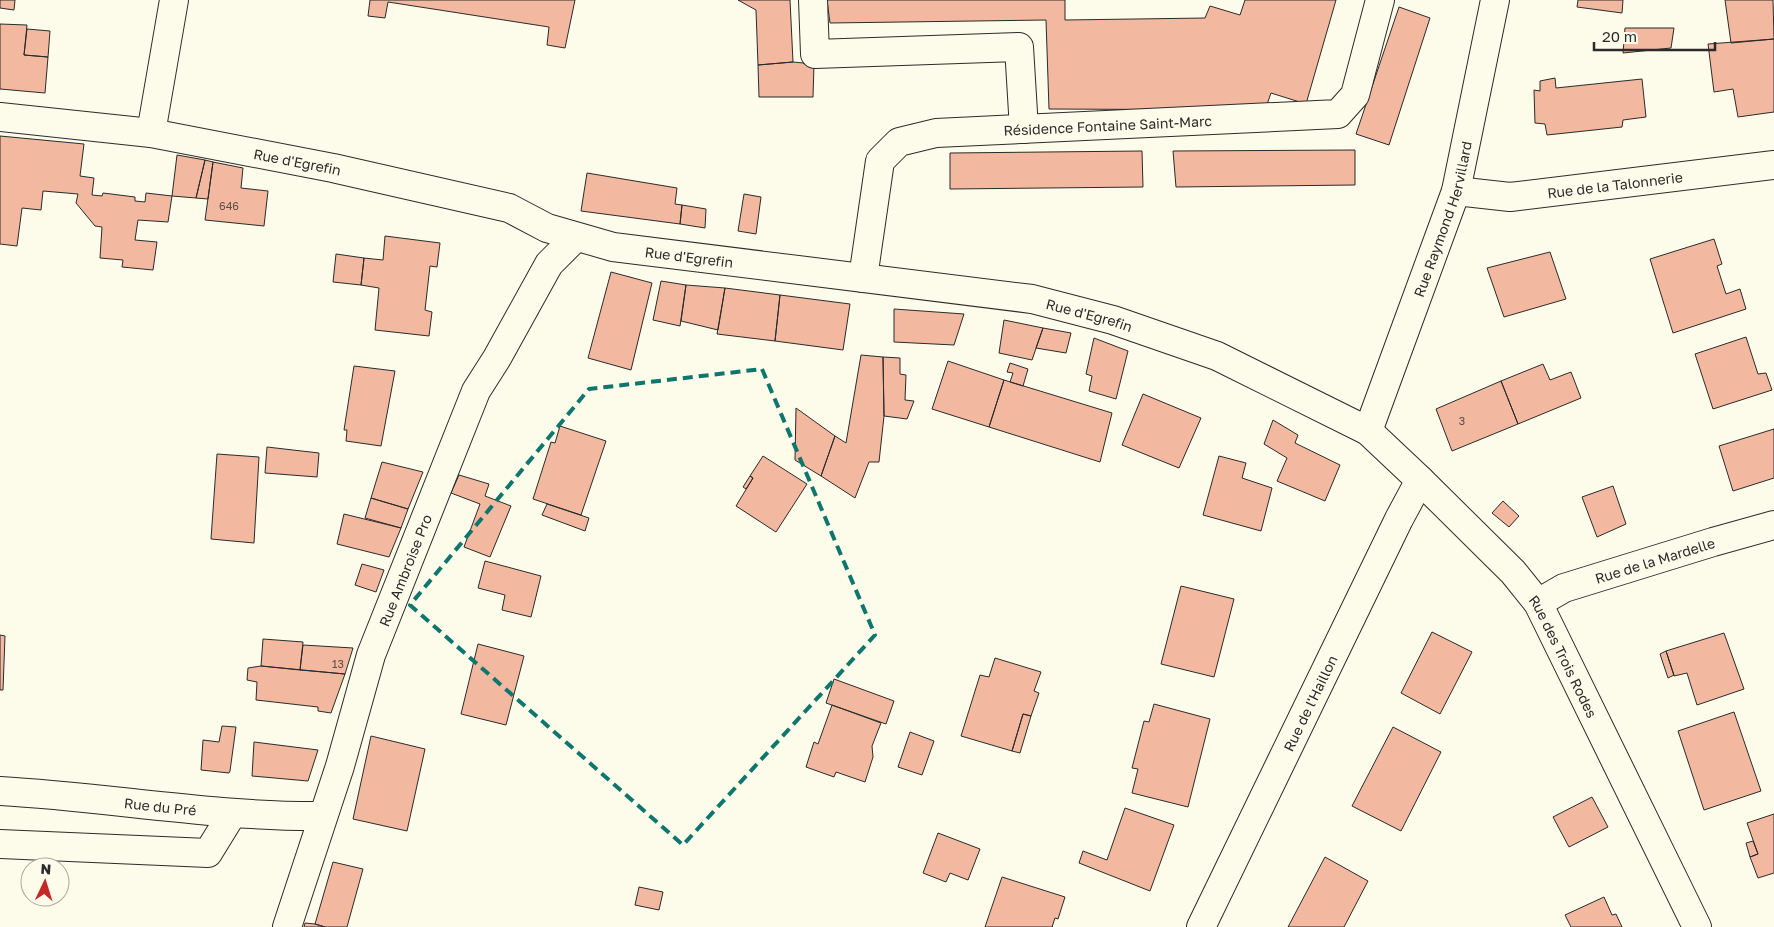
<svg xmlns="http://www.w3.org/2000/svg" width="1774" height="927" viewBox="0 0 1774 927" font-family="'Golos Text',sans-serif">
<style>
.building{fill:#f2b8a0;stroke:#2b2b2b}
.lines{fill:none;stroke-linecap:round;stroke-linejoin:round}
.minor-casing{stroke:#2b2b2b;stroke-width:30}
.minor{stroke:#fdfbea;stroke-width:28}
.marked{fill:none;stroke:#0f766e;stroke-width:4;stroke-dasharray:10 6;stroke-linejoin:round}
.labels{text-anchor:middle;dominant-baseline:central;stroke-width:4;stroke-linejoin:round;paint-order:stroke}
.number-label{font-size:11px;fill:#5d4e48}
.street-label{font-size:14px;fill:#2b2b2b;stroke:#fdfbea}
</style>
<rect width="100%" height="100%" fill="#fdfbea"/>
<!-- building -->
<path class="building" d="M 0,0 L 15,0 L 14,10 L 0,8 Z
M 370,0 L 575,0 L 565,48 L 547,45 L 549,27 L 388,2 L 385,18 L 368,16 Z
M 738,0 L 790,0 L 793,62 L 758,65 L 756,10 Z
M 827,0 L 1065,0 L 1065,20 L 1205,18 L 1210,6 L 1240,15 L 1245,0 L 1336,0 L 1306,104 L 1271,93 L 1265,110 L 1049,109 L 1046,20 L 830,23 Z
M 1578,0 L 1623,0 L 1622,13 L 1577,7 Z
M 1725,0 L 1773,0 L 1774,39 L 1731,43 Z
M 1399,7 L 1430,18 L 1389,145 L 1356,134 Z
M 0,24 L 27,25 L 24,55 L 48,57 L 45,93 L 0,89 Z
M 1625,28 L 1674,28 L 1671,48 L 1623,53 Z
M 27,29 L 50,31 L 48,57 L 24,55 Z
M 1774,39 L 1774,112 L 1738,117 L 1733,89 L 1714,92 L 1708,44 Z
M 793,62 L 814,64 L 813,97 L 759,97 L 758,65 Z
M 1555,78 L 1556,88 L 1642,79 L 1646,117 L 1623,120 L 1622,127 L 1547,135 L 1545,124 L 1535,123 L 1534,90 L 1540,91 L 1540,81 Z
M 0,136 L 84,144 L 80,176 L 94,178 L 92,195 L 102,196 L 103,193 L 135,197 L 135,201 L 145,202 L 146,193 L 172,196 L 168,222 L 138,220 L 135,240 L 157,242 L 153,270 L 122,267 L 123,260 L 100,258 L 102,227 L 95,226 L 76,203 L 78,194 L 43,191 L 41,210 L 22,208 L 17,246 L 0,244 Z
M 1355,150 L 1355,185 L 1176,187 L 1173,151 Z
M 1142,151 L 1143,187 L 950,189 L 950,153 Z
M 177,155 L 205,160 L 196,198 L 172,196 Z
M 205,160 L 213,162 L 208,199 L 196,198 Z
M 213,162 L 243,168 L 241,188 L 268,191 L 264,226 L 205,220 Z
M 587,173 L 677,188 L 675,204 L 682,205 L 680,224 L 581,211 Z
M 744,194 L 761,197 L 756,234 L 738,231 Z
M 682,205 L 706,209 L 705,228 L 680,224 Z
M 385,236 L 440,243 L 437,267 L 430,266 L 425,310 L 432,312 L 429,336 L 375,330 L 379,288 L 361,285 L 364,258 L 383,260 Z
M 1714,239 L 1722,264 L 1717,266 L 1726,294 L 1740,289 L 1746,309 L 1673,333 L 1650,259 Z
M 1550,252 L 1566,299 L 1504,317 L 1487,268 Z
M 336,254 L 364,258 L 361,285 L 333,282 Z
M 611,272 L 652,283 L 631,370 L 588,358 Z
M 661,281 L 686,285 L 680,326 L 653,320 Z
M 686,285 L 725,288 L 718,330 L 681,321 Z
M 725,288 L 780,295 L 775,341 L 717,334 Z
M 780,295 L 850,304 L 843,350 L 775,341 Z
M 894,309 L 964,314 L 954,345 L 894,342 Z
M 1004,320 L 1043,328 L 1032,360 L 999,353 Z
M 1043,328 L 1071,333 L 1066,353 L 1036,348 Z
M 1746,337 L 1758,374 L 1766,373 L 1772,390 L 1713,409 L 1695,354 Z
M 1094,338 L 1128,351 L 1116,399 L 1089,391 L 1092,376 L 1086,374 Z
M 861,355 L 883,357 L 884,416 L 879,462 L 869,462 L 855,498 L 821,476 L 835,436 L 846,443 Z
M 883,357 L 900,358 L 900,374 L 906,375 L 905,400 L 914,401 L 907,419 L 884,416 Z
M 948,361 L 1004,380 L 989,427 L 932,409 Z
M 1010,363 L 1028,369 L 1023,386 L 1010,382 L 1013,373 L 1007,372 Z
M 1543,364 L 1550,380 L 1571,372 L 1581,398 L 1518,424 L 1501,381 Z
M 354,366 L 395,371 L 381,446 L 346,441 L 347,430 L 344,430 Z
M 1004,380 L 1112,413 L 1100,462 L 989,427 Z
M 1501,381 L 1518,424 L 1452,451 L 1436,409 Z
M 1143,394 L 1201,418 L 1179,468 L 1122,445 Z
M 796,408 L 835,436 L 821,476 L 795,460 Z
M 1273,420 L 1298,435 L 1295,443 L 1340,465 L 1325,501 L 1277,481 L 1287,458 L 1264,444 Z
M 560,426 L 606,441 L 581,515 L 533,499 L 551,442 L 555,443 Z
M 1774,429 L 1774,478 L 1733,491 L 1719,446 Z
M 267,447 L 319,453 L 317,477 L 265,473 Z
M 217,454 L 259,457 L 254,543 L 211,539 Z
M 763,456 L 807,484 L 776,532 L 736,506 L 753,478 L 750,476 Z
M 1219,456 L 1246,463 L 1242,478 L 1272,488 L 1261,531 L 1203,515 Z
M 382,462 L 423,472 L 408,509 L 371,498 Z
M 459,475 L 489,484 L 485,496 L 511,506 L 490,557 L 464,547 L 480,504 L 451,493 Z
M 750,476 L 753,478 L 746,489 L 743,487 Z
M 1613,486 L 1626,524 L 1597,537 L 1582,497 Z
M 371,498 L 408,509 L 401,528 L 365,518 Z
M 1503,501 L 1519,516 L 1509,527 L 1492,513 Z
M 547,504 L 589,518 L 585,531 L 542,515 Z
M 344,514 L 401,528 L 389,557 L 337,544 Z
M 485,561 L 541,576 L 531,617 L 502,610 L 505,595 L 478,588 Z
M 362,564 L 384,570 L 376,592 L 355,585 Z
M 1181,586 L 1234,599 L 1214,677 L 1161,664 Z
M 1432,632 L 1472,652 L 1440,714 L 1401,693 Z
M 1724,633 L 1744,689 L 1697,705 L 1687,673 L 1674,676 L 1666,651 Z
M 0,635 L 5,636 L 3,690 L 0,690 Z
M 263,639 L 303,642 L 300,670 L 261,666 Z
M 478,644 L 524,656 L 506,725 L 461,714 Z
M 303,645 L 353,648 L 345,674 L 300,670 Z
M 1666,651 L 1674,675 L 1668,678 L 1660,654 Z
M 995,658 L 1041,672 L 1034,691 L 1039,693 L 1031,716 L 1023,714 L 1012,751 L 961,736 L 980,675 L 989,677 Z
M 261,666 L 345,674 L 331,713 L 318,711 L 318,707 L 256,700 L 257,682 L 247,680 L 248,668 Z
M 834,679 L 894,701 L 886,724 L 826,703 Z
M 1154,704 L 1210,719 L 1188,807 L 1132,793 L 1138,769 L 1132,768 L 1144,721 L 1149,722 Z
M 832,705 L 881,723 L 872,746 L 873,757 L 865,782 L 836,772 L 834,777 L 806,767 L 814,742 L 818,744 Z
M 1734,712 L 1761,791 L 1704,810 L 1678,731 Z
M 1023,714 L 1031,716 L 1020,753 L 1012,751 Z
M 222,726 L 236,727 L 230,771 L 229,773 L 201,770 L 203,740 L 219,742 Z
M 1393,727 L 1441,752 L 1401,831 L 1352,806 Z
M 910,732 L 934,741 L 922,775 L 898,767 Z
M 371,736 L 425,749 L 407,831 L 353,819 Z
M 254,742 L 318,750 L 308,781 L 252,776 Z
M 1592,797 L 1608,827 L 1569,847 L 1553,817 Z
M 1125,808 L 1174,825 L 1150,891 L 1079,863 L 1083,851 L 1107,860 Z
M 1774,814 L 1774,873 L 1758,878 L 1750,857 L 1758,854 L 1747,823 Z
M 938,833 L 980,849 L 968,880 L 950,873 L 946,882 L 923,873 Z
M 1753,841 L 1758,854 L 1750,857 L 1746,843 Z
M 1325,857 L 1368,881 L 1344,927 L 1288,927 Z
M 333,862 L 363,869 L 347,927 L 325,927 L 315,924 Z
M 1002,877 L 1065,897 L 1058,919 L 1055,918 L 1052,927 L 985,927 Z
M 639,887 L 663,892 L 659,910 L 635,905 Z
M 1604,897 L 1612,915 L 1616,914 L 1622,927 L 1571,927 L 1565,915 Z
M 305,923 L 315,924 L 325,927 L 304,927 Z"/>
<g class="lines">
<!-- minor casing -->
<g class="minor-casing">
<g id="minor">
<path d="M 813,0 L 815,54 L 1019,47 L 1024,129"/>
<path id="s1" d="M 0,117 L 151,133 L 333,168 L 509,208 L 547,228 L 613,247 L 1032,299 L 1113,320 L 1217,356 L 1368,431 L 1420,480 L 1513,572 L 1538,603 L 1697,927"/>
<path d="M 151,133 L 174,0"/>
<path id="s2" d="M 1456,191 L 1510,197 L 1774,165"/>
<path id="s3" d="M 863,278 L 880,161 L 899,142 L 936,133 L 1338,114 L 1355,95 L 1380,0"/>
<path id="s4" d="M 1368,431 L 1456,191 L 1495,0"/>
<path id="s5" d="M 1538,603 L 1564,588 L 1713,542 L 1774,525"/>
<path id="s6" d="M 0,791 C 108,797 214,817 322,816"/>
<path d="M 0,844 L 208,853 L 232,814"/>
<path id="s7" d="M 287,927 L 340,766 L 371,655 L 476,391 L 497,358 L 549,264 L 575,238"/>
<path id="s8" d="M 1201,927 L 1399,519 L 1420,480"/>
</g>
</g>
<!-- minor -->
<use href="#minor" class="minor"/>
</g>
<!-- marked area -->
<path class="marked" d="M 762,369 L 875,635 L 683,845 L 410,605 L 589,389 Z"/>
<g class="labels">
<!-- number labels -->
<g class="number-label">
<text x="229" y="205">646</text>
<text x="1462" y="420">3</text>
<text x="338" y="663">13</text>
</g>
<!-- street labels -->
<g class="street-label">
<text stroke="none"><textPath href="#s3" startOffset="355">Résidence Fontaine Saint-Marc</textPath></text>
<text stroke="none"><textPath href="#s1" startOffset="301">Rue d'Egrefin</textPath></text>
<text stroke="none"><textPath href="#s2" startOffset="160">Rue de la Talonnerie</textPath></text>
<text stroke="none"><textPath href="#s4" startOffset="225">Rue Raymond Hervillard</textPath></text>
<text stroke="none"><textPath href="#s1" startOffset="706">Rue d'Egrefin</textPath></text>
<text stroke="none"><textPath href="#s1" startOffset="1111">Rue d'Egrefin</textPath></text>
<text stroke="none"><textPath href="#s5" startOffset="125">Rue de la Mardelle</textPath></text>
<text stroke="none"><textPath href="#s7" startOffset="376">Rue Ambroise Pro</textPath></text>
<text stroke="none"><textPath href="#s1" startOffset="1715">Rue des Trois Rodes</textPath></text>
<text stroke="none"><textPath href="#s8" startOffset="249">Rue de l'Haillon</textPath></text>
<text stroke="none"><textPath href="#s6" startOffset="161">Rue du Pré</textPath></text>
</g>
</g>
<!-- north arrow -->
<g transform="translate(45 882) rotate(4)"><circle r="24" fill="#fdfbea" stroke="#a9a89e"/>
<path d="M0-4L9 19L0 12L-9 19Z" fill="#c62828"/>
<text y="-8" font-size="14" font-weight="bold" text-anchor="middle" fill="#2b2b2b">N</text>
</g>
<!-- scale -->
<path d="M1594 42v8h121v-8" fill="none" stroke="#2b2b2b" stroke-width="2.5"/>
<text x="1602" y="42" font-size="15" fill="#2b2b2b" stroke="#fdfbea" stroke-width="4" paint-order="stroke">20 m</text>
</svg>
